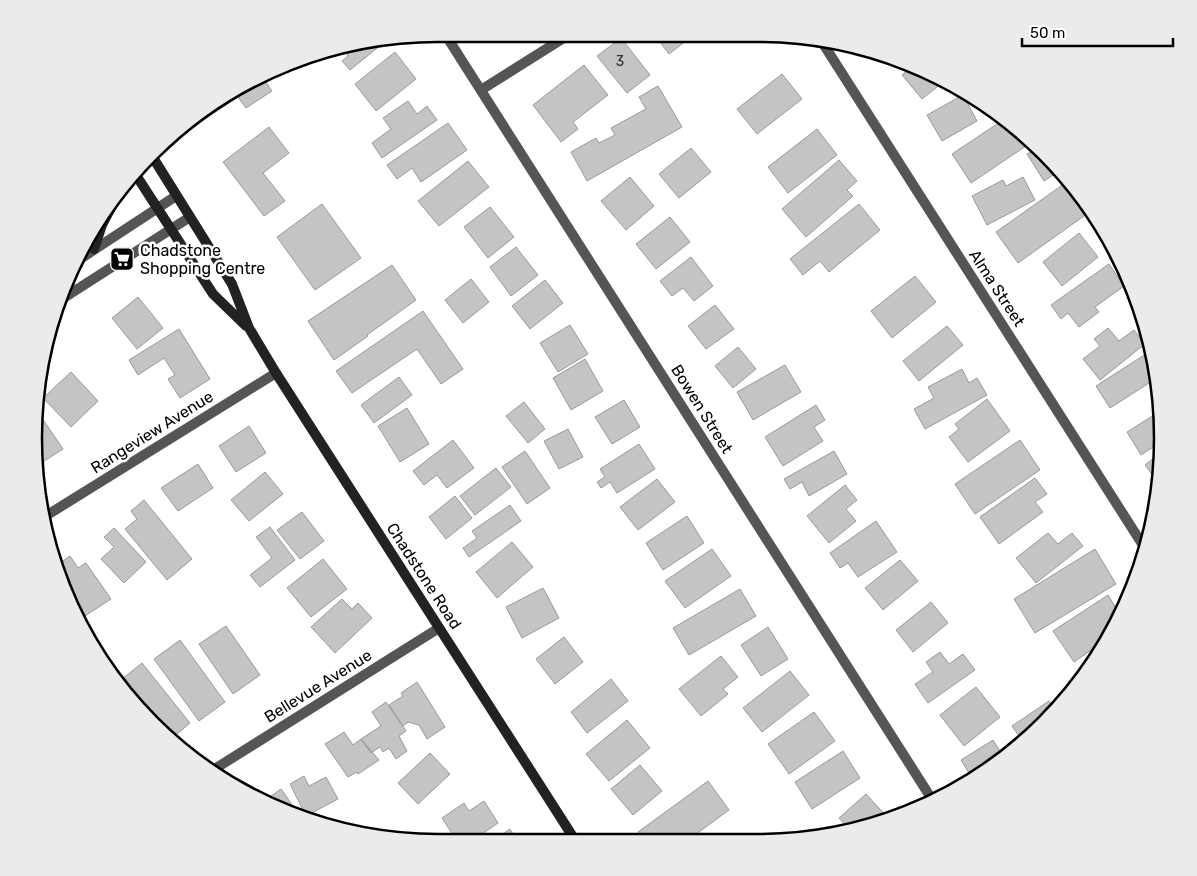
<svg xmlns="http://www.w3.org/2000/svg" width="1197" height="876" viewBox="0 0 1197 876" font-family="Rubik,sans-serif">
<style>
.building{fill:#c4c4c4;stroke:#999}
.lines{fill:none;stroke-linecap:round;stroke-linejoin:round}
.lane{stroke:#555;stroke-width:10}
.street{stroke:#555;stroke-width:10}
.secondary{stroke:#222;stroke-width:10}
.labels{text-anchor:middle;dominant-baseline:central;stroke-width:5;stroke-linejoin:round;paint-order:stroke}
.number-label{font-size:14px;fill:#313131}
.poi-label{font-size:16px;fill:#000;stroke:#fff;text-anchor:start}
.street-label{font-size:16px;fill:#000;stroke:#fff}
.rim{fill:none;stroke:#000;stroke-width:2.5}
</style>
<rect width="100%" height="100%" fill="#fff"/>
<!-- building -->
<path class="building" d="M 654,34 L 695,34 L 669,54 Z
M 621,38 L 650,75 L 627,93 L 597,56 Z
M 387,40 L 350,70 L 342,61 L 348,56 L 341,47 Z
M 395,52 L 416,79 L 376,111 L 355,84 Z
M 584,65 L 608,95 L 573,122 L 578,129 L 561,142 L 533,105 Z
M 910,68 L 942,83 L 922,99 L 902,75 Z
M 782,74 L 802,99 L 757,134 L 737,109 Z
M 264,79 L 272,91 L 246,108 L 238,97 L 190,129 L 187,125 L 214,102 Z
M 658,86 L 682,127 L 587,181 L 571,152 L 596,138 L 599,143 L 615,135 L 611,128 L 646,109 L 639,97 Z
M 963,95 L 977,121 L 942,141 L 927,115 Z
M 408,101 L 417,114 L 427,106 L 437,120 L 382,158 L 372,143 L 391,129 L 383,118 Z
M 1003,120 L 1029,144 L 971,183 L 952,154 Z
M 448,123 L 467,150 L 421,182 L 412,168 L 397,179 L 387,165 Z
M 269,127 L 289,153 L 263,173 L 285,201 L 264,216 L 223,162 Z
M 817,129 L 837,155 L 788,193 L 768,167 Z
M 691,148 L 711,172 L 679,198 L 659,174 Z
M 1035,150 L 1058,172 L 1044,181 L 1027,154 Z
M 839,160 L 857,181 L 847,190 L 853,196 L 806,237 L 782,209 Z
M 468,161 L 489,187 L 439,226 L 418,201 Z
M 630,177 L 654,206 L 626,230 L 601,201 Z
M 1023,177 L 1035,200 L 987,225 L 972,196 L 1003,180 L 1006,186 Z
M 1068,181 L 1080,192 L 1091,211 L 1018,263 L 996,232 Z
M 322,204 L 361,258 L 315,290 L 277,237 Z
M 859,204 L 880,230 L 829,272 L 820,261 L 803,275 L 790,259 Z
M 490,207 L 514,237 L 488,258 L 464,227 Z
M 670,217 L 690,242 L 656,269 L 636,244 Z
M 1079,233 L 1098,257 L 1062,286 L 1043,262 Z
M 516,247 L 538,275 L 511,296 L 490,267 Z
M 691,257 L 713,286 L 694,301 L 683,288 L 672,296 L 660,281 Z
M 1109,264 L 1124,286 L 1095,307 L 1099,312 L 1079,327 L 1068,313 L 1061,319 L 1051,305 Z
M 392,265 L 416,300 L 367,335 L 368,336 L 334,360 L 308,321 Z
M 915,276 L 936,302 L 892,338 L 871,311 Z
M 471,279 L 489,302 L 463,323 L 445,300 Z
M 545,280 L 563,303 L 530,329 L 512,306 Z
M 138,297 L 163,328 L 137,349 L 112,318 Z
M 715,305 L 734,329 L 706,349 L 688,326 Z
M 423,311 L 463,369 L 441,384 L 417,349 L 352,393 L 336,371 Z
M 570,325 L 588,354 L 558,372 L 540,343 Z
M 947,326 L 963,345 L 919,381 L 903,361 Z
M 1108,328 L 1119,341 L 1134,330 L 1145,344 L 1100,380 L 1083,359 L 1100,346 L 1094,339 Z
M 179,329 L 210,379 L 180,398 L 168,379 L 175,375 L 164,358 L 138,375 L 129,360 Z
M 738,347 L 756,369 L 733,388 L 715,366 Z
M 1152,350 L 1157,378 L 1110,408 L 1096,386 Z
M 585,359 L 603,391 L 571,410 L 553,378 Z
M 785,365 L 801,392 L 753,420 L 737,392 Z
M 962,369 L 969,383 L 977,378 L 987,395 L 925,429 L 914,409 L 934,398 L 928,387 Z
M 71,372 L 98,401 L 71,427 L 43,398 Z
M 399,377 L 412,395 L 374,423 L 361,405 Z
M 987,399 L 1010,431 L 968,462 L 949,437 L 959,429 L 955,424 Z
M 624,400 L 640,427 L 612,444 L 595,417 Z
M 524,402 L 545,429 L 528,443 L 506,416 Z
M 816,405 L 825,420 L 814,427 L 823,441 L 783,466 L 765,437 Z
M 407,408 L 429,444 L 400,462 L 378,426 Z
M 1162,410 L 1161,442 L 1141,455 L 1127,432 Z
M 40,415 L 63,449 L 38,465 L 38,464 Z
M 249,426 L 266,453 L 236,472 L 219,446 Z
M 568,429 L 583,457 L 559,469 L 544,441 Z
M 453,440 L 474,468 L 447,488 L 437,475 L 424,485 L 413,471 Z
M 1020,440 L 1040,470 L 975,514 L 955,484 Z
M 639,444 L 655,469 L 617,493 L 610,482 L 601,488 L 597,482 L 605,477 L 600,469 Z
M 525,451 L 550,488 L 527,504 L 502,467 Z
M 834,451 L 847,474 L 809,496 L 802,482 L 790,489 L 784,479 Z
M 1161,452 L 1160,485 L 1145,465 Z
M 198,464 L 213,488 L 178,511 L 161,488 Z
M 496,468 L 511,487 L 475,515 L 460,496 Z
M 265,472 L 283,494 L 249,521 L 231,500 Z
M 1035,478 L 1047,494 L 1035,502 L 1043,512 L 999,544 L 980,517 Z
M 657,479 L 675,502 L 638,530 L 620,507 Z
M 845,485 L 857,500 L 846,509 L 856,521 L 829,543 L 807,516 Z
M 455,496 L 472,518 L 446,539 L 429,517 Z
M 144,500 L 192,559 L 167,580 L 125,529 L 137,519 L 131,511 Z
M 510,505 L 521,521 L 469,557 L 463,548 L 477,538 L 472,531 Z
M 302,512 L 324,541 L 300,559 L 277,530 Z
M 687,516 L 704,543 L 663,570 L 646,543 Z
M 876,521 L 897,552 L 858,577 L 848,563 L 840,568 L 830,553 Z
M 270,527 L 295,560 L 260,587 L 250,575 L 272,558 L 256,537 Z
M 114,528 L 146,562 L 124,583 L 101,559 L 114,547 L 104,537 Z
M 1048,533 L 1058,544 L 1072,533 L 1083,546 L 1036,583 L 1016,558 Z
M 512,542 L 533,567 L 497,598 L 476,572 Z
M 712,549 L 731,576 L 685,608 L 665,581 Z
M 1095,549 L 1116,584 L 1035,633 L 1014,599 Z
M 70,556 L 78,568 L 86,563 L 111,599 L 82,618 L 64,592 L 57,565 Z
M 323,559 L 347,589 L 311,617 L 287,588 Z
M 900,560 L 918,581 L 883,610 L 865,588 Z
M 543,588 L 559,618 L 522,638 L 506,607 Z
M 740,589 L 756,616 L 689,655 L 673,628 Z
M 1108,595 L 1118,611 L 1110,615 L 1116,624 L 1110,637 L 1074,662 L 1053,631 Z
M 342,599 L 352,609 L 358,603 L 372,618 L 335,653 L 311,627 Z
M 931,602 L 948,623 L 913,652 L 896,630 Z
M 226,626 L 260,675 L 233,694 L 199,644 Z
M 768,627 L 788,659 L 761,676 L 741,645 Z
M 564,637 L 583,662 L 555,684 L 536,659 Z
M 180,640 L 225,702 L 199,721 L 154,659 Z
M 940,652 L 949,664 L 963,654 L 975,670 L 928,703 L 915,684 L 933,672 L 926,662 Z
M 721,656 L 738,677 L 723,689 L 728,694 L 701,716 L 679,689 Z
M 142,663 L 190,723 L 170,740 L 117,683 Z
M 790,671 L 809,695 L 762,732 L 743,708 Z
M 611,679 L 628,701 L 587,733 L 571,712 Z
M 417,682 L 445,727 L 427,739 L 419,725 L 408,722 L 403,726 L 389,705 L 403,696 L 401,693 Z
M 976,687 L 1000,717 L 964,746 L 940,715 Z
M 1049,701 L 1056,711 L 1023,742 L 1012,726 Z
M 386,702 L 406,731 L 399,736 L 407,751 L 396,759 L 389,748 L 383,752 L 380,747 L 371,753 L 361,739 L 381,726 L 372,712 Z
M 814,712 L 835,741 L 789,774 L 768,744 Z
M 627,720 L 650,748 L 609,781 L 586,754 Z
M 344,732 L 353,745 L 361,739 L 379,760 L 358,774 L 357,772 L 348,777 L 325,744 Z
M 993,740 L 1005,759 L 972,778 L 961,760 Z
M 843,751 L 860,778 L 812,809 L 795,782 Z
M 430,753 L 450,774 L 418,804 L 398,783 Z
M 640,765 L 662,791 L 633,815 L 611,789 Z
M 304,776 L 309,786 L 326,777 L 338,799 L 306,816 L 290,784 Z
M 708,781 L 729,810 L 688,840 L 644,840 L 638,832 Z
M 281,789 L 300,816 L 272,805 L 267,799 Z
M 866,794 L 888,818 L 849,829 L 839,818 Z
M 484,801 L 498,823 L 472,841 L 457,841 L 442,818 L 464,803 L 469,811 Z
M 510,829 L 517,841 L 492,841 Z"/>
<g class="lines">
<!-- lane -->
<path class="lane" d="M 74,263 L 176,196
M 62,299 L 190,217"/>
<!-- street -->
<path class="street" d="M 445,34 L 933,801
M 822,42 L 1146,550
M 481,90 L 570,34
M 44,517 L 276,373
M 213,770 L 439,628"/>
<!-- secondary -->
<path class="secondary" d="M 152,156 L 232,284 L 249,328 L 276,373 L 575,840
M 134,172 L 213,294 L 246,326
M 94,249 L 102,225 L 115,200"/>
</g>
<!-- icons -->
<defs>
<g id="supermarket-square" transform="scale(1.25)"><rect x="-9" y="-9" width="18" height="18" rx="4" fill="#000" stroke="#fff"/><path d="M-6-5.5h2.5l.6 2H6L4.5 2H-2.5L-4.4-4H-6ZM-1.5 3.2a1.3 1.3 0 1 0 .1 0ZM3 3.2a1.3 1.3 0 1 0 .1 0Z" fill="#fff"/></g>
</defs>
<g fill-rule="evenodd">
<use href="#supermarket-square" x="122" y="259"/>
</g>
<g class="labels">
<!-- number labels -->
<g class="number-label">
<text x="620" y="61">3</text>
</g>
<!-- poi labels -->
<g class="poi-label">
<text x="140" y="250">Chadstone<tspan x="140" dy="18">Shopping Centre</tspan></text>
</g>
<!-- street labels -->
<g class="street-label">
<text transform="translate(997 288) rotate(57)">Alma Street</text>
<text transform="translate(702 409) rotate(58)">Bowen Street</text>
<text transform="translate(152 432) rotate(-32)">Rangeview Avenue</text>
<text transform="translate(424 576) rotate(57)">Chadstone Road</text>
<text transform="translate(318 686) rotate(-32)">Bellevue Avenue</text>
</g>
</g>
<!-- crop -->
<path d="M0 0H1197V876H0ZM438 42H758A396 396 0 0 1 1154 438V438A396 396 0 0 1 758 834H438A396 396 0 0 1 42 438V438A396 396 0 0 1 438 42Z" fill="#ebebeb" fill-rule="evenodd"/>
<path class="rim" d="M438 42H758A396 396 0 0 1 1154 438V438A396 396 0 0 1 758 834H438A396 396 0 0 1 42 438V438A396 396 0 0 1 438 42Z"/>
<!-- scale -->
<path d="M1022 38v8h151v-8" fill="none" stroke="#000000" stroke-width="2.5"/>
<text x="1030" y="38" font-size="15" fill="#000000" stroke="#ffffff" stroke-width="4" paint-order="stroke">50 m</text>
</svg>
